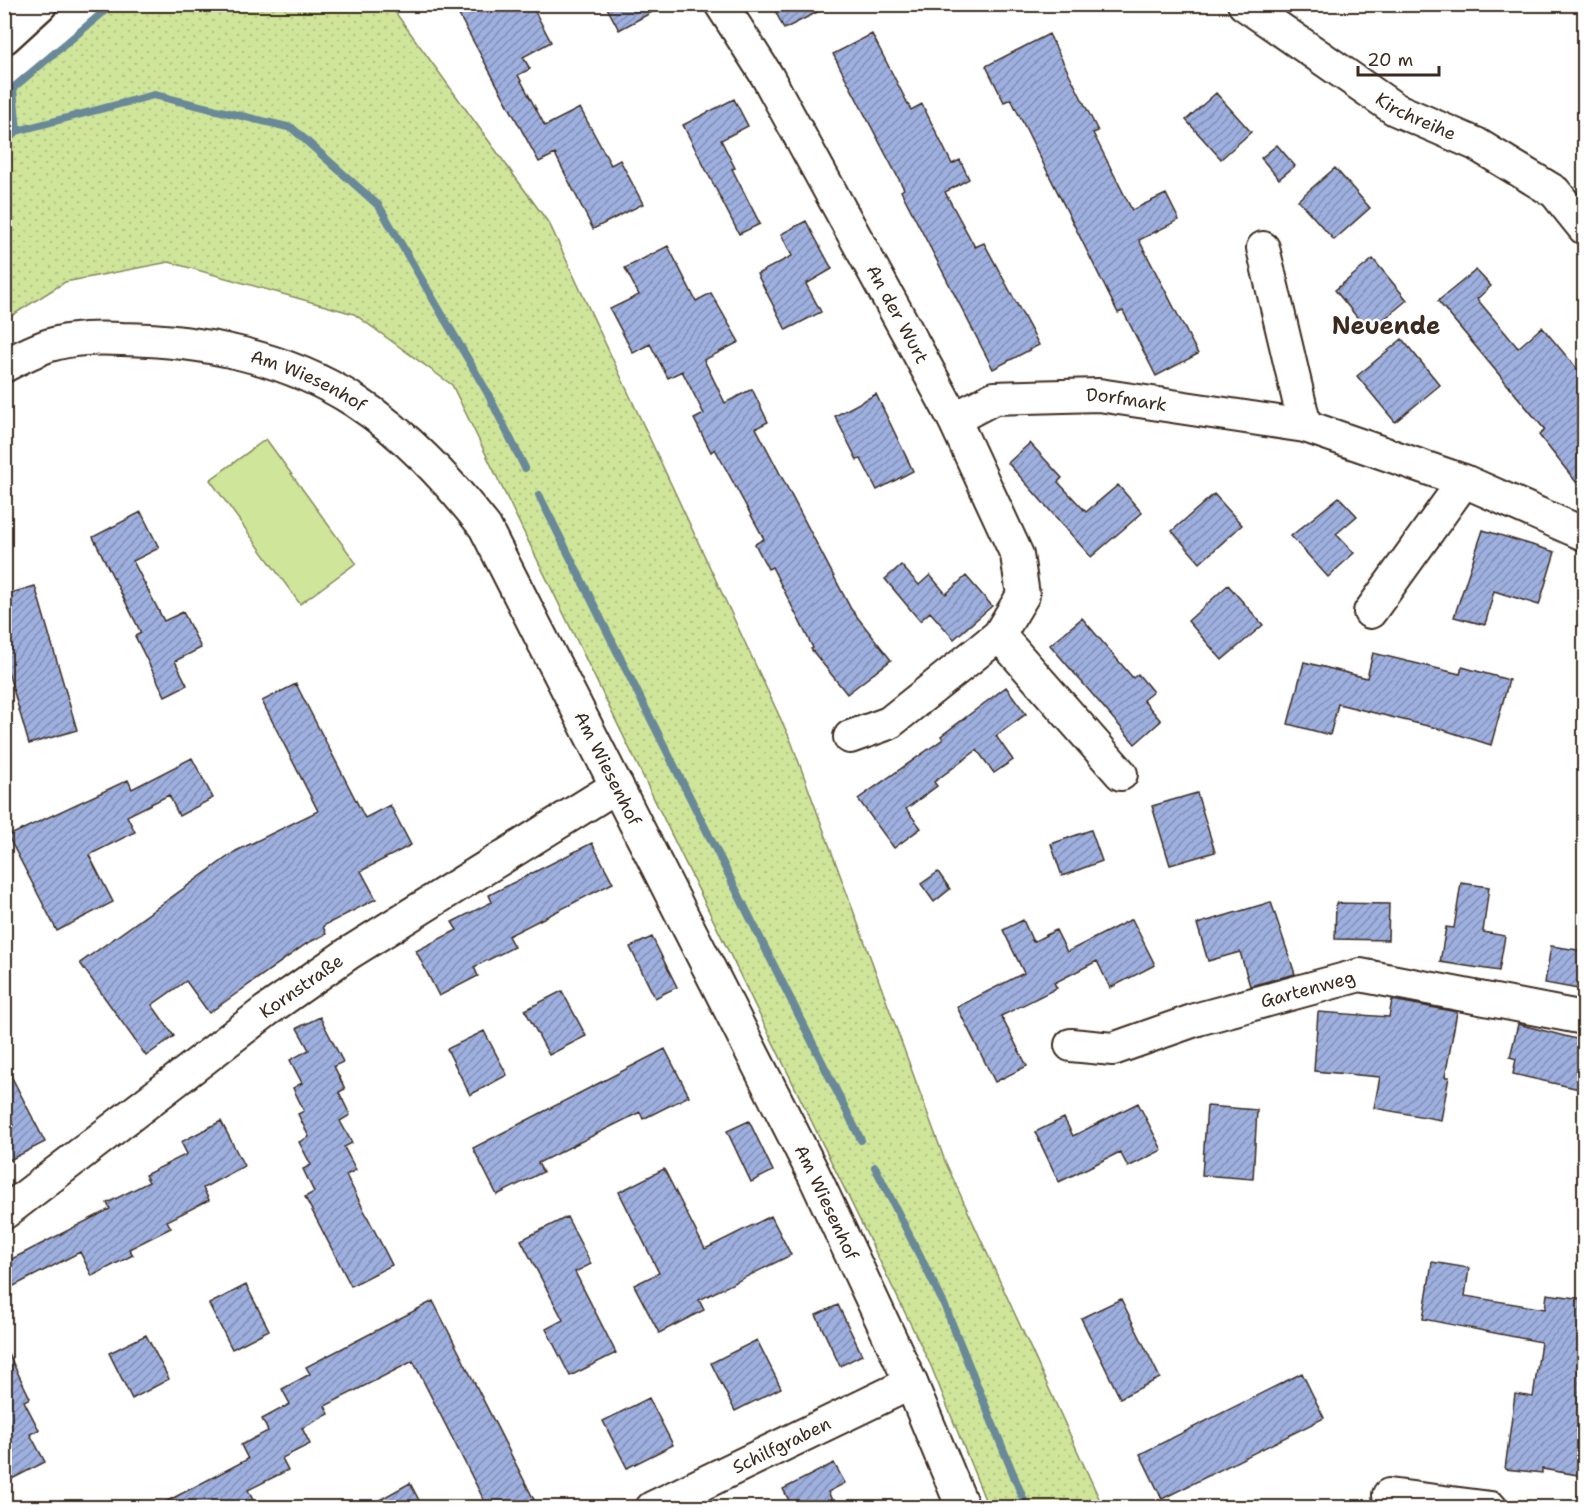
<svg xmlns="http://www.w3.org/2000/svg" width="1589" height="1512" viewBox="0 0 1589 1512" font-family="'Shantell Sans',sans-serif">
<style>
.grass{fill:url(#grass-dots);stroke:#85885c;stroke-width:1.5}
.pitch{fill:#cfe59a;stroke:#85885c;stroke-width:1.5}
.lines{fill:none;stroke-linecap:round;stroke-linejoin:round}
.stream{stroke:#6a8998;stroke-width:8}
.building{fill:url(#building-hatch);stroke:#3b2a1e;stroke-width:1.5}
.minor-casing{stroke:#3b2a1e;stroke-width:36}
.secondary-casing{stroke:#3b2a1e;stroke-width:38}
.minor{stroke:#fff;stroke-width:32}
.secondary{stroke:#fff;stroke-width:33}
.labels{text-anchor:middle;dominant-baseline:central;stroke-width:5;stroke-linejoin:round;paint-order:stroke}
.street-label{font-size:18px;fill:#3b2a1e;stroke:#fff}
.district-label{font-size:24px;font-weight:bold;fill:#3b2a1e;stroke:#fff}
</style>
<defs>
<pattern id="grass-dots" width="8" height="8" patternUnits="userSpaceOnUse" patternTransform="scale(1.5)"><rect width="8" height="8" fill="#cfe59a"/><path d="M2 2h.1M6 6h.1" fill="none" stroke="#b3c584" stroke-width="1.8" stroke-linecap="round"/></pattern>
<pattern id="building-hatch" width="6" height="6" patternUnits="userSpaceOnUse" patternTransform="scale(1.5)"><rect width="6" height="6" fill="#9eb0df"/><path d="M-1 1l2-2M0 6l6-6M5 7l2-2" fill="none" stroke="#828fb4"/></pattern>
</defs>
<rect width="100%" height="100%" fill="#fff"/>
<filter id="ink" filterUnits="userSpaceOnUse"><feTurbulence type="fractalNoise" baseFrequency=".0167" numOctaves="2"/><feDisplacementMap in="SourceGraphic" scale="12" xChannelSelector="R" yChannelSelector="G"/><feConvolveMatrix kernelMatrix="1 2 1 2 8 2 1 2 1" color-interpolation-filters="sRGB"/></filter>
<g filter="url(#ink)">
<!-- grass -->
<path class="grass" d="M 106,5 L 390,5 L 550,225 L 791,741 L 945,1161 L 1103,1507 L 988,1507 L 931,1366 L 452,385 L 354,314 L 169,262 L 65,282 L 5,320 L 5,97 Z"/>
<!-- pitch -->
<path class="pitch" d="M 266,439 L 356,563 L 300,604 L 210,480 Z"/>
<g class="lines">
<!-- stream -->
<path class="stream" d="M 17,131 L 13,88 L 113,4
M 4,143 L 17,131 L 154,95 L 292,128 L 379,206 L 487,392 L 525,468
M 539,495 L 861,1140
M 875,1167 L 944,1304 L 1027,1508"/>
</g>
<!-- building -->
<path class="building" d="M 453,4 L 531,4 L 551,42 L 523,57 L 530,69 L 518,75 L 545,126 L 580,108 L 611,165 L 620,160 L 643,204 L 593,229 L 555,154 L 539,162 Z
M 605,4 L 667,4 L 619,30 Z
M 772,4 L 833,4 L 784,29 Z
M 872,34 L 911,110 L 922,104 L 952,164 L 960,160 L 969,179 L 945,192 L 975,247 L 984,243 L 1039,345 L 993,369 L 901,191 L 904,189 L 833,54 Z
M 1049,34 L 1098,131 L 1093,133 L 1132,210 L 1166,194 L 1179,220 L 1139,240 L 1198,354 L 1156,376 L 1123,311 L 1118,313 L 1011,99 L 1004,102 L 986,66 Z
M 1216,93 L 1251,132 L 1221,159 L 1186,120 Z
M 734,99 L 748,126 L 721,140 L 735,168 L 732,169 L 760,224 L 739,234 L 683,125 Z
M 1277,145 L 1295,166 L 1279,179 L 1261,158 Z
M 1335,168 L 1370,208 L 1334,240 L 1298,200 Z
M 806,221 L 832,269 L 806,284 L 821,312 L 786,330 L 757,274 L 792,256 L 781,234 Z
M 668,246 L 696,301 L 711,293 L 739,342 L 704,360 L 725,403 L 752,389 L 768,422 L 756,428 L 851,609 L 891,660 L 847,694 L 811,649 L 813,648 L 772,567 L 768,569 L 755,544 L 764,539 L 715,449 L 711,452 L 694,419 L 704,414 L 682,371 L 668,378 L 650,344 L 633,353 L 610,309 L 639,295 L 625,268 Z
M 1373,259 L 1407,300 L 1369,332 L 1335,290 Z
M 1476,270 L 1491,286 L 1477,299 L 1518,348 L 1542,327 L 1584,377 L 1584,492 L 1539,435 L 1545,430 L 1438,301 Z
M 1402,339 L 1440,385 L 1395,422 L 1357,376 Z
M 876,394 L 913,471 L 877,490 L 861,459 L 857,460 L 835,416 Z
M 1030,443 L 1062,478 L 1058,482 L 1086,512 L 1118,485 L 1142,513 L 1091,557 L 1008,463 Z
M 1214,494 L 1242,525 L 1200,563 L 1172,531 Z
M 1339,497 L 1357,516 L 1336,534 L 1354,553 L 1328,577 L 1291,536 Z
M 141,512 L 159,548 L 133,561 L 164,621 L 183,612 L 201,648 L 175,661 L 187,685 L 165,696 L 135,636 L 141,633 L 93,537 Z
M 1483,530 L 1555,552 L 1539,605 L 1494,591 L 1485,625 L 1454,617 Z
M 901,565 L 919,585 L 930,575 L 946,594 L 966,576 L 992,606 L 954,639 L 930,612 L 920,621 L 885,579 Z
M 1228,585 L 1263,625 L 1222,660 L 1188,621 Z
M 35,586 L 77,730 L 29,744 L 4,658 L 4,595 Z
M 1082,618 L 1133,678 L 1138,674 L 1153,692 L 1143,700 L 1161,721 L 1135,744 L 1050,645 Z
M 1373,653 L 1460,674 L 1462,667 L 1509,680 L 1491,745 L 1444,730 L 1338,704 L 1330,735 L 1288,724 L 1304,662 L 1367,678 Z
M 296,684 L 365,818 L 390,805 L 411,845 L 361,871 L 376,899 L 323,926 L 326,934 L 306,944 L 209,1013 L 186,981 L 152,1005 L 174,1036 L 146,1056 L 80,963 L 236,851 L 318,811 L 262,701 Z
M 1006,687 L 1026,714 L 996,736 L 1013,760 L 994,773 L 977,750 L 934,782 L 937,786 L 906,809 L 921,828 L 894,848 L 858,799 L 943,739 L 941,736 Z
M 192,758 L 213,798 L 179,816 L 169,795 L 127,816 L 135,832 L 89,855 L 113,902 L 57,931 L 8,836 L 128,780 L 132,789 Z
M 1197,793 L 1215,852 L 1170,865 L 1152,806 Z
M 1091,830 L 1102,861 L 1062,876 L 1051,844 Z
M 592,843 L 613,883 L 508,936 L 514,947 L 474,967 L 478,976 L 439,996 L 416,951 L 457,930 L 452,922 L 492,902 L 489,895 Z
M 938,872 L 950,889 L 934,902 L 921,884 Z
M 1461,883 L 1489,887 L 1483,932 L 1505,936 L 1499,971 L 1440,962 L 1446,927 L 1454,928 Z
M 1271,902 L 1295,974 L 1250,986 L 1240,952 L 1208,961 L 1197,924 Z
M 1336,903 L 1389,904 L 1388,940 L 1335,939 Z
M 1132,919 L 1155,965 L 1110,988 L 1097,961 L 1054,983 L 1057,988 L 1001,1016 L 1027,1066 L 995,1082 L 957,1007 L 1024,973 L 1003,930 L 1023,920 L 1033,942 L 1056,930 L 1067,952 Z
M 652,937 L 677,987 L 655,998 L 630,947 Z
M 1551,946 L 1584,951 L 1584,990 L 1545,983 Z
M 562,991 L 586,1036 L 549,1055 L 525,1010 Z
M 1392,1000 L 1457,1012 L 1445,1077 L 1449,1077 L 1441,1120 L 1374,1108 L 1380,1077 L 1314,1071 L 1318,1012 L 1389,1017 Z
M 320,1017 L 343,1062 L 334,1066 L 345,1089 L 339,1092 L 350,1115 L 340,1121 L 352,1143 L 344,1147 L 356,1170 L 346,1175 L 392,1265 L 351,1286 L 305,1197 L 314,1192 L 303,1169 L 311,1165 L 299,1142 L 309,1137 L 298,1114 L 304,1111 L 293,1088 L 302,1083 L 290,1060 L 309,1050 L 297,1028 Z
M 1518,1024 L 1584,1041 L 1584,1090 L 1513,1074 L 1516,1059 L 1510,1057 Z
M 484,1031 L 507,1075 L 470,1095 L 447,1049 Z
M 665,1049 L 689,1096 L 643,1119 L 640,1112 L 538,1163 L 543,1172 L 497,1195 L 473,1148 Z
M 4,1062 L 45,1142 L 4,1163 L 4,1129 L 13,1125 L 4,1108 Z
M 1138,1103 L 1162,1150 L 1128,1167 L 1120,1152 L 1059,1182 L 1035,1132 L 1064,1118 L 1073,1136 Z
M 1207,1106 L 1257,1110 L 1253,1179 L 1202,1175 Z
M 221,1121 L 244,1166 L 203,1188 L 209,1200 L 167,1221 L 171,1228 L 129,1249 L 133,1255 L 92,1276 L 80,1252 L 4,1291 L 4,1263 L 110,1209 L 107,1203 L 149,1182 L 145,1175 L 187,1154 L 181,1142 Z
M 749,1121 L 773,1171 L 751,1182 L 727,1131 Z
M 664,1169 L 705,1249 L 771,1216 L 791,1255 L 699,1300 L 704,1310 L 659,1333 L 634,1285 L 659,1273 L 619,1192 Z
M 567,1217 L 591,1264 L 575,1272 L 616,1353 L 570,1376 L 546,1329 L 563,1320 L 521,1240 Z
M 1432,1262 L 1469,1268 L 1465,1296 L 1545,1309 L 1547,1294 L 1584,1299 L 1584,1476 L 1542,1469 L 1542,1473 L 1505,1469 L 1515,1394 L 1533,1397 L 1541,1342 L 1423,1319 Z
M 246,1285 L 269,1330 L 232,1349 L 209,1304 Z
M 1121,1299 L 1160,1378 L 1120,1398 L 1081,1318 Z
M 433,1301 L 534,1500 L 519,1508 L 488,1508 L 413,1361 L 325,1406 L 329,1414 L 302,1428 L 310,1444 L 282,1458 L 288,1470 L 248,1490 L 257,1508 L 154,1508 L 248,1459 L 241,1445 L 268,1431 L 262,1419 L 290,1404 L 282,1389 L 310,1374 L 306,1367 Z
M 838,1305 L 862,1355 L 840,1366 L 816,1315 Z
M 146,1335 L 169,1379 L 132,1399 L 109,1353 Z
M 757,1340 L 781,1388 L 735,1411 L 711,1363 Z
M 4,1345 L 30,1398 L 24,1401 L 39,1430 L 30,1434 L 45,1462 L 4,1483 Z
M 1302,1373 L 1324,1418 L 1162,1499 L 1140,1454 Z
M 649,1398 L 673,1445 L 627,1468 L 603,1421 Z
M 834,1463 L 845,1483 L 828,1492 L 836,1508 L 793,1508 L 783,1489 Z
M 410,1483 L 423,1508 L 365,1508 Z"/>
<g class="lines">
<!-- minor casing -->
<g class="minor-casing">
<g id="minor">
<path id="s1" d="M 721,4 L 767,76 L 911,339 L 954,419 L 1017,555 L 1023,595 L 999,635 L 889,723 L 850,737"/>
<path id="s2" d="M 1244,4 L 1395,109 L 1476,144 L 1555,192 L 1584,228"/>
<path d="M 1263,248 L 1305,426"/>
<path id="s3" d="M 4,366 C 19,358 34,350 50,345 C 73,338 97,338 122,339 C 202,340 286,357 355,401 C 407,435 447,479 485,527 L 814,1175 L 911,1383 L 963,1508"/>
<path id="s4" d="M 954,419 L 994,398 L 1099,395 L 1305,426 L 1464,481 L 1584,534"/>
<path d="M 1370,612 L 1464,481"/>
<path d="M 999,635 L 1121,774"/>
<path id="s5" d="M 1071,1045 L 1113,1049 L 1198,1019 L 1360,975 L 1584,1018"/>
<path id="s6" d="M 4,1213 L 266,1011 L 349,953 L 617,786"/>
<path d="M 1389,1495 L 1491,1508"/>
<path id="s7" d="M 652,1508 L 911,1383"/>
</g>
</g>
<!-- secondary casing -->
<g class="secondary-casing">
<path id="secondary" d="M 4,37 L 40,4"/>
</g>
<!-- minor -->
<use href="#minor" class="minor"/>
<!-- secondary -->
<use href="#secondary" class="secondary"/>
</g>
</g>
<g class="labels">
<!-- street labels -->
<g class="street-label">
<text stroke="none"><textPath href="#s2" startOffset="206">Kirchreihe</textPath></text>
<text stroke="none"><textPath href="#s1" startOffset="357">An der Wurt</textPath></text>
<text stroke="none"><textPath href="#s3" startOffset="316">Am Wiesenhof</textPath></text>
<text stroke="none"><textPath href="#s4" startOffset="178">Dorfmark</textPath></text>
<text stroke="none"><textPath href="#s3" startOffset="820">Am Wiesenhof</textPath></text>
<text stroke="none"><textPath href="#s6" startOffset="374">Kornstraße</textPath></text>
<text stroke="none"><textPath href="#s5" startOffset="246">Gartenweg</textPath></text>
<text stroke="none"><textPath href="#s3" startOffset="1306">Am Wiesenhof</textPath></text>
<text stroke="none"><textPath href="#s7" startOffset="144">Schilfgraben</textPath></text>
</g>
<!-- district labels -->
<g class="district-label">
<text x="1386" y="326">Neuende</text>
</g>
</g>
<!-- margin -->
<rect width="1589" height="1512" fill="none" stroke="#fff" stroke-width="24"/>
<rect x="12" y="12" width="1565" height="1488" fill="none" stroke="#3b2a1e" stroke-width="2" filter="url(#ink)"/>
<!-- scale -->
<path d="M1358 66v9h81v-9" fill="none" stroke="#3b2a1e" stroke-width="3"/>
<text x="1367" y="66" font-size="18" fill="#3b2a1e" stroke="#ffffff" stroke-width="4.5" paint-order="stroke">20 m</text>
</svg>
